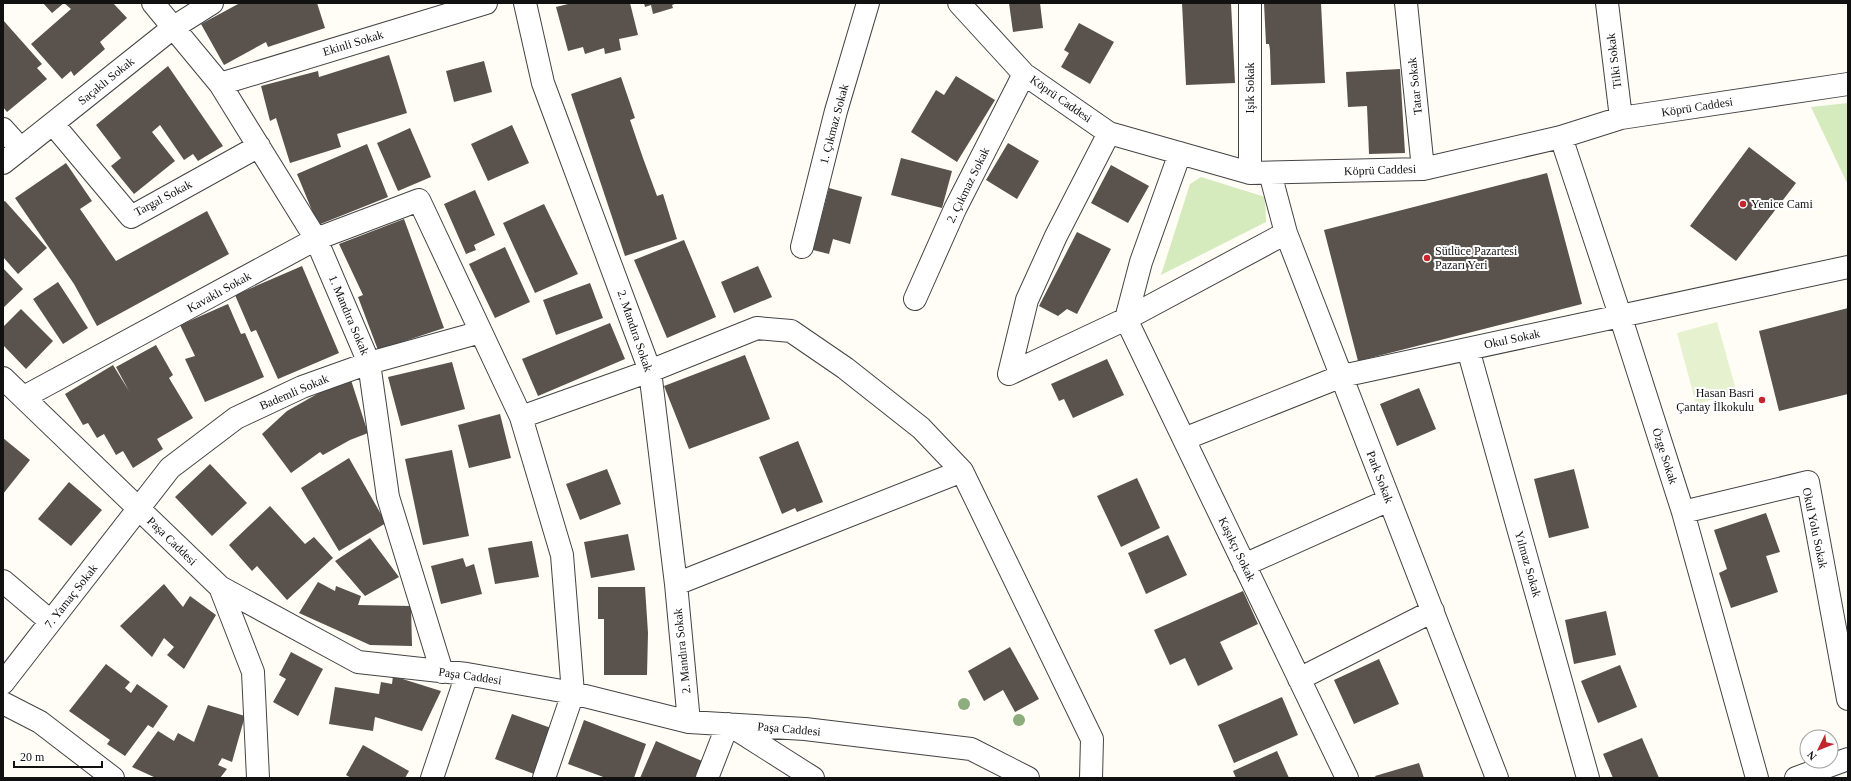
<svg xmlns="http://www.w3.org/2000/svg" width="1851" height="781" viewBox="0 0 1851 781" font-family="'Times New Roman',serif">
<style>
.green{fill:#d5ebbd}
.pitch{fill:#e6f2cf}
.building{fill:#5a524d}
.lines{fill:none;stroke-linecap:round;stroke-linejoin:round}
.minor-casing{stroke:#444;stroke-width:24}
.minor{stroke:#fff;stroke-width:22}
.tree{fill:#8dad7f}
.poi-dot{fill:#c4262e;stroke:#fff;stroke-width:1.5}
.labels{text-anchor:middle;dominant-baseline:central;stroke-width:4;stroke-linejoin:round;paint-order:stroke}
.street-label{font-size:12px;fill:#111;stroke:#fff}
.poi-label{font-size:12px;fill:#111;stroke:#fff;text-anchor:start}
</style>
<rect width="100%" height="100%" fill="#fffdf5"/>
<!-- green -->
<path class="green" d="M 1848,103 L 1848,185 L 1811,107 Z
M 1201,177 L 1265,197 L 1266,222 L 1161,275 L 1190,184 Z"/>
<!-- pitch -->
<path class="pitch" d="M 1717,322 L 1737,393 L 1696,404 L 1677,333 Z"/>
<!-- building -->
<path class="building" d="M 43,3 L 64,3 L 52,13 Z
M 64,3 L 113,3 L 127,18 L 100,42 L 105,49 L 74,76 L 71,71 L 62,79 L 31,44 L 71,9 Z
M 240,3 L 317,3 L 325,28 L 268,47 L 266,42 L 224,65 L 201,24 Z
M 572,3 L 630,3 L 638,35 L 619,39 L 621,50 L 605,54 L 604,48 L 585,54 L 583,47 L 568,51 L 556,7 Z
M 644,3 L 677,3 L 672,5 L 673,8 L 653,14 L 651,5 L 645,7 Z
M 1009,3 L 1040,3 L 1043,28 L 1013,32 Z
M 1182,3 L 1231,3 L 1235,83 L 1186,85 Z
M 1264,3 L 1321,3 L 1325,83 L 1271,85 L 1270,50 L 1269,44 L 1266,44 Z
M 3,20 L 42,64 L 37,68 L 47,79 L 7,112 L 3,107 Z
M 1079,23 L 1114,42 L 1090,84 L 1061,67 L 1069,53 L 1064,50 Z
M 389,55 L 407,113 L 337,134 L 341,147 L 290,163 L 276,118 L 270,121 L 261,86 L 318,71 L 319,77 Z
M 484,61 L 492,92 L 454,102 L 446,71 Z
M 168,66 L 223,146 L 198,161 L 193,154 L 184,160 L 160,125 L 152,132 L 175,161 L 134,194 L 111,166 L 121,158 L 96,125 Z
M 1400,69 L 1405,153 L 1369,154 L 1367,106 L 1348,107 L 1346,72 Z
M 956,76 L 995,100 L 957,162 L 911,132 L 936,90 L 944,95 Z
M 621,77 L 635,118 L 630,120 L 643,158 L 657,196 L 663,194 L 677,239 L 625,256 L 571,94 Z
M 512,125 L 529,163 L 488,181 L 471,144 Z
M 410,128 L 431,177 L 398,191 L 377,143 Z
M 1008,143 L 1039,161 L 1017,199 L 986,180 Z
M 367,144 L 388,197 L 318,225 L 297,174 Z
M 1749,147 L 1796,183 L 1736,261 L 1690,226 Z
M 901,158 L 952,171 L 942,208 L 891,195 Z
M 66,163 L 92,201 L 80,209 L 116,261 L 207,211 L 229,254 L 97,326 L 74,284 L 15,198 Z
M 1111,165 L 1149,186 L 1128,223 L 1091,203 Z
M 1547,173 L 1582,304 L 1358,361 L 1324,230 Z
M 829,188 L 862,197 L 850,244 L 833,239 L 829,254 L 813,250 Z
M 475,190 L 495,235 L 474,245 L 476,250 L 466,254 L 444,204 Z
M 5,201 L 47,248 L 18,274 L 3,257 L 3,202 Z
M 544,204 L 578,274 L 535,293 L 503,223 Z
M 404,219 L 444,328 L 378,350 L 358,297 L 363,295 L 339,244 Z
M 1077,232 L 1111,249 L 1077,314 L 1067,309 L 1058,316 L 1039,306 Z
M 684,240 L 716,317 L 667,338 L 634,260 Z
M 505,247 L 530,302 L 495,318 L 469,264 Z
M 302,266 L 339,353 L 278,379 L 256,330 L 251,332 L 235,295 Z
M 758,266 L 772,297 L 734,313 L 721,282 Z
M 3,268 L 23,289 L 3,308 Z
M 58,282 L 88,328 L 63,344 L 33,299 Z
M 590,283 L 603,318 L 556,335 L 543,300 Z
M 228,304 L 241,334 L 245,333 L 264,377 L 205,402 L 185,359 L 195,356 L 180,325 Z
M 1848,308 L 1848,394 L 1779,411 L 1759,331 Z
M 21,309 L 53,341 L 26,369 L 3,345 L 3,327 Z
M 610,323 L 625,359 L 538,396 L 522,359 Z
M 156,345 L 173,375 L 169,378 L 193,418 L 157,439 L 163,449 L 133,468 L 123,451 L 116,455 L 104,434 L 97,438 L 88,423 L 83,425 L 65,394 L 113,365 L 129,391 L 116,367 Z
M 745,355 L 770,419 L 689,449 L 664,386 Z
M 1107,359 L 1124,395 L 1073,418 L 1064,399 L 1059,401 L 1051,384 Z
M 452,362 L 465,409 L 401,426 L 388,377 Z
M 351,380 L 368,433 L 350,440 L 323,455 L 320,452 L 291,473 L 262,434 L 287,411 L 326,389 Z
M 1419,388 L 1436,429 L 1397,446 L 1380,404 Z
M 500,414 L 511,458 L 469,468 L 458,425 Z
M 3,438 L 30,460 L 3,494 Z
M 798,441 L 823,502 L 797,512 L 795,508 L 782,514 L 759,457 Z
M 452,450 L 469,536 L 423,545 L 405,459 Z
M 349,458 L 386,523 L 339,551 L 301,488 Z
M 210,464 L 247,503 L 212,536 L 175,497 Z
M 607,469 L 621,504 L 580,520 L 566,484 Z
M 1574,469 L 1589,528 L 1549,538 L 1534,479 Z
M 1137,478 L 1160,528 L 1121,547 L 1097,496 Z
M 69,482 L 102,510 L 71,546 L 38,519 Z
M 270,506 L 305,544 L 314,537 L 333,558 L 287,600 L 257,566 L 252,571 L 229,545 Z
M 1766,513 L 1780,552 L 1766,556 L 1778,592 L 1731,608 L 1719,573 L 1727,569 L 1714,530 Z
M 628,534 L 635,570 L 591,578 L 584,542 Z
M 1168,535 L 1187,575 L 1146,594 L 1128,553 Z
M 370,538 L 399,577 L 365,596 L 335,561 Z
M 532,541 L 539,577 L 495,584 L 488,548 Z
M 463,558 L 466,567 L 474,564 L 482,594 L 441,604 L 431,566 Z
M 318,582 L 335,591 L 336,586 L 361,596 L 358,605 L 411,606 L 412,646 L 370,645 L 299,613 Z
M 164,584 L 183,607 L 190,596 L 216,615 L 184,669 L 167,655 L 174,647 L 164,638 L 152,657 L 120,626 Z
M 598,587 L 645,587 L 648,633 L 647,675 L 604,675 L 604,619 L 598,619 Z
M 1243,591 L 1258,624 L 1220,642 L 1233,669 L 1198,686 L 1185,658 L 1170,665 L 1154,630 Z
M 1606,611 L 1616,655 L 1574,664 L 1565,620 Z
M 1010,647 L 1039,699 L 1015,712 L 1003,690 L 984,701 L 968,671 Z
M 291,652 L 323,669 L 298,716 L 273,702 L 286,679 L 279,675 Z
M 1379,659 L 1399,704 L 1354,724 L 1334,680 Z
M 106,664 L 130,682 L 125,688 L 131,693 L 137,684 L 168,706 L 153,728 L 148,725 L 125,756 L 107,744 L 110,740 L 69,711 Z
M 1620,665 L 1637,707 L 1598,723 L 1581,681 Z
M 393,676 L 441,691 L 422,731 L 375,717 L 373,731 L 329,724 L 335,687 L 379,694 L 381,682 L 392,684 Z
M 1282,697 L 1298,735 L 1234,763 L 1218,725 Z
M 208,705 L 245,716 L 232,762 L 222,758 L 218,765 L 227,769 L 220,778 L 156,778 L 132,767 L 158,731 L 174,741 L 178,733 L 194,742 Z
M 512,714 L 551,728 L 534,774 L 495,759 Z
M 584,720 L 646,744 L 634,778 L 606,778 L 568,764 Z
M 1642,738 L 1659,778 L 1613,778 L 1603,754 Z
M 656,741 L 702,761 L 695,778 L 640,778 Z
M 363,745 L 409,771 L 405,778 L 351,778 L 346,775 Z
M 1277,751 L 1289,778 L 1236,778 L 1233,771 Z
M 1419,763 L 1424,778 L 1376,778 L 1375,776 Z"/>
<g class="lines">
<!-- minor casing -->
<g class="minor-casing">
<path id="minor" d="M 153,3 L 220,84 L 316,239 L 369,363 L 388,497 L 442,672
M 525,3 L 543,83 L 650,371 L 676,584 L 689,722
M 959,3 L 1024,74 L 1109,133 L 1250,173 L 1423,169 L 1561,137 L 1621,118 L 1848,84
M 1406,3 L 1423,169
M 1607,3 L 1621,118
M 220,84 L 486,3
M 53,124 L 131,217 L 259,146
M 3,129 L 21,149
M 1561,137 L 1620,315 L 1683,512 L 1757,778
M 1180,153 L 1141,262 L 1126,319 L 1347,778
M 3,163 L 174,27 L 212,3
M 1250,173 L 1250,3
M 1270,173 L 1286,233 L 1497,778
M 802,247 L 836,111 L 868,3
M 915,299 L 955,209 L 1024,74
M 1468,349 L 1588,778
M 1009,374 L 1126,319 L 1286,233
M 1009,374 L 1027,300 L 1056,236 L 1109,133
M 3,378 L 220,587 L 358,662 L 467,674 L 573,693 L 689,722 L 805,729 L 971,749 L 1028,778
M 24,397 L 316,239 L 419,200 L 521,417
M 1184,439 L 1342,376 L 1848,267
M 1683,512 L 1808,482 L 1848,699
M 1244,565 L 1389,500
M 3,581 L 50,621
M 676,584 L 962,471
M 220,587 L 253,672 L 258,778
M 1299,679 L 1433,611
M 3,683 L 170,468 L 236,418 L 302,387 L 369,363 L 481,332
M 3,703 L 40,722 L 113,778
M 432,778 L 467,674
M 544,778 L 573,693 L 562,555 L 521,417 L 650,371 L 757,328 L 791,331 L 845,368 L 921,428 L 962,471 L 1092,739 L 1091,778
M 707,778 L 728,724 L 813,778
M 1796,778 L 1848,759"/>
</g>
<!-- minor -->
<use href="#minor" class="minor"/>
</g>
<!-- trees -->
<g class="tree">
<circle cx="964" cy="704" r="6"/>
<circle cx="1019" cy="720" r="6"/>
</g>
<!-- markers -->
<g class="poi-dot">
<circle cx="1743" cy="204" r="4"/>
<circle cx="1427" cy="258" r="4"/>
<circle cx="1762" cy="400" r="4"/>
</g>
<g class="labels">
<!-- street labels -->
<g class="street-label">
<text transform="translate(353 43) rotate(-17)">Ekinli Sokak</text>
<text transform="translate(1614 61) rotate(-97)">Tilki Sokak</text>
<text transform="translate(106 81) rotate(-39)">Saçaklı Sokak</text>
<text transform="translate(1415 86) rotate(-96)">Tatar Sokak</text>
<text transform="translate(1250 88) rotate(-90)">Işık Sokak</text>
<text transform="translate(1061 99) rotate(35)">Köprü Caddesi</text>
<text transform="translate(1697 107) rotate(-9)">Köprü Caddesi</text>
<text transform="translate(834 124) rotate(-75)">1. Çıkmaz Sokak</text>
<text transform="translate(1380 170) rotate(-2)">Köprü Caddesi</text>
<text transform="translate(968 185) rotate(-64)">2. Çıkmaz Sokak</text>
<text transform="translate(163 198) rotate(-28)">Targal Sokak</text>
<text transform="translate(219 292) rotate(-29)">Kavaklı Sokak</text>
<text transform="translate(349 315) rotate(67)">1. Mandıra Sokak</text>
<text transform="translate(635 331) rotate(71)">2. Mandıra Sokak</text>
<text transform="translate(1512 339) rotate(-12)">Okul Sokak</text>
<text transform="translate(294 392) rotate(-23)">Bademli Sokak</text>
<text transform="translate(1665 456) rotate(72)">Özge Sokak</text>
<text transform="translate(1380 477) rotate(69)">Park Sokak</text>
<text transform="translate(1815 528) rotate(78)">Okul Yolu Sokak</text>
<text transform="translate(172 541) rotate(44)">Paşa Caddesi</text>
<text transform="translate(1237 549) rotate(64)">Kaşıkçı Sokak</text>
<text transform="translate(1528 564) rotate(74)">Yılmaz Sokak</text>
<text transform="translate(71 596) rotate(-52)">7. Yamaç Sokak</text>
<text transform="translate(682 651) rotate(-96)">2. Mandıra Sokak</text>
<text transform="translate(470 676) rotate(8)">Paşa Caddesi</text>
<text transform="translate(789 729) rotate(5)">Paşa Caddesi</text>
</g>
<!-- poi labels -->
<g class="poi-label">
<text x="1751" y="204">Yenice Cami</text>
<text x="1435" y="251">Sütlüce Pazartesi<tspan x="1435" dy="14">Pazarı Yeri</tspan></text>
<text x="1754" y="393" text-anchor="end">Hasan Basri<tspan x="1754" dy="14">Çantay İlkokulu</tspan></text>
</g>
</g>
<!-- border -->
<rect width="1851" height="781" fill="none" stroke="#111111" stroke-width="8"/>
<!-- north arrow -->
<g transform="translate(1819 749) rotate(227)"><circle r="19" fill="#ffffff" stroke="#a0a0a0"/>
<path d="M0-3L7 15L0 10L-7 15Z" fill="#c4262e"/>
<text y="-6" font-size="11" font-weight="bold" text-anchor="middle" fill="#111111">N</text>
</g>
<!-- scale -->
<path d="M14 761v6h88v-6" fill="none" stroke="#111111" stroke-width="2"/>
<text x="20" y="761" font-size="12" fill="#111111" stroke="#ffffff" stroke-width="3" paint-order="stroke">20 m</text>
</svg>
